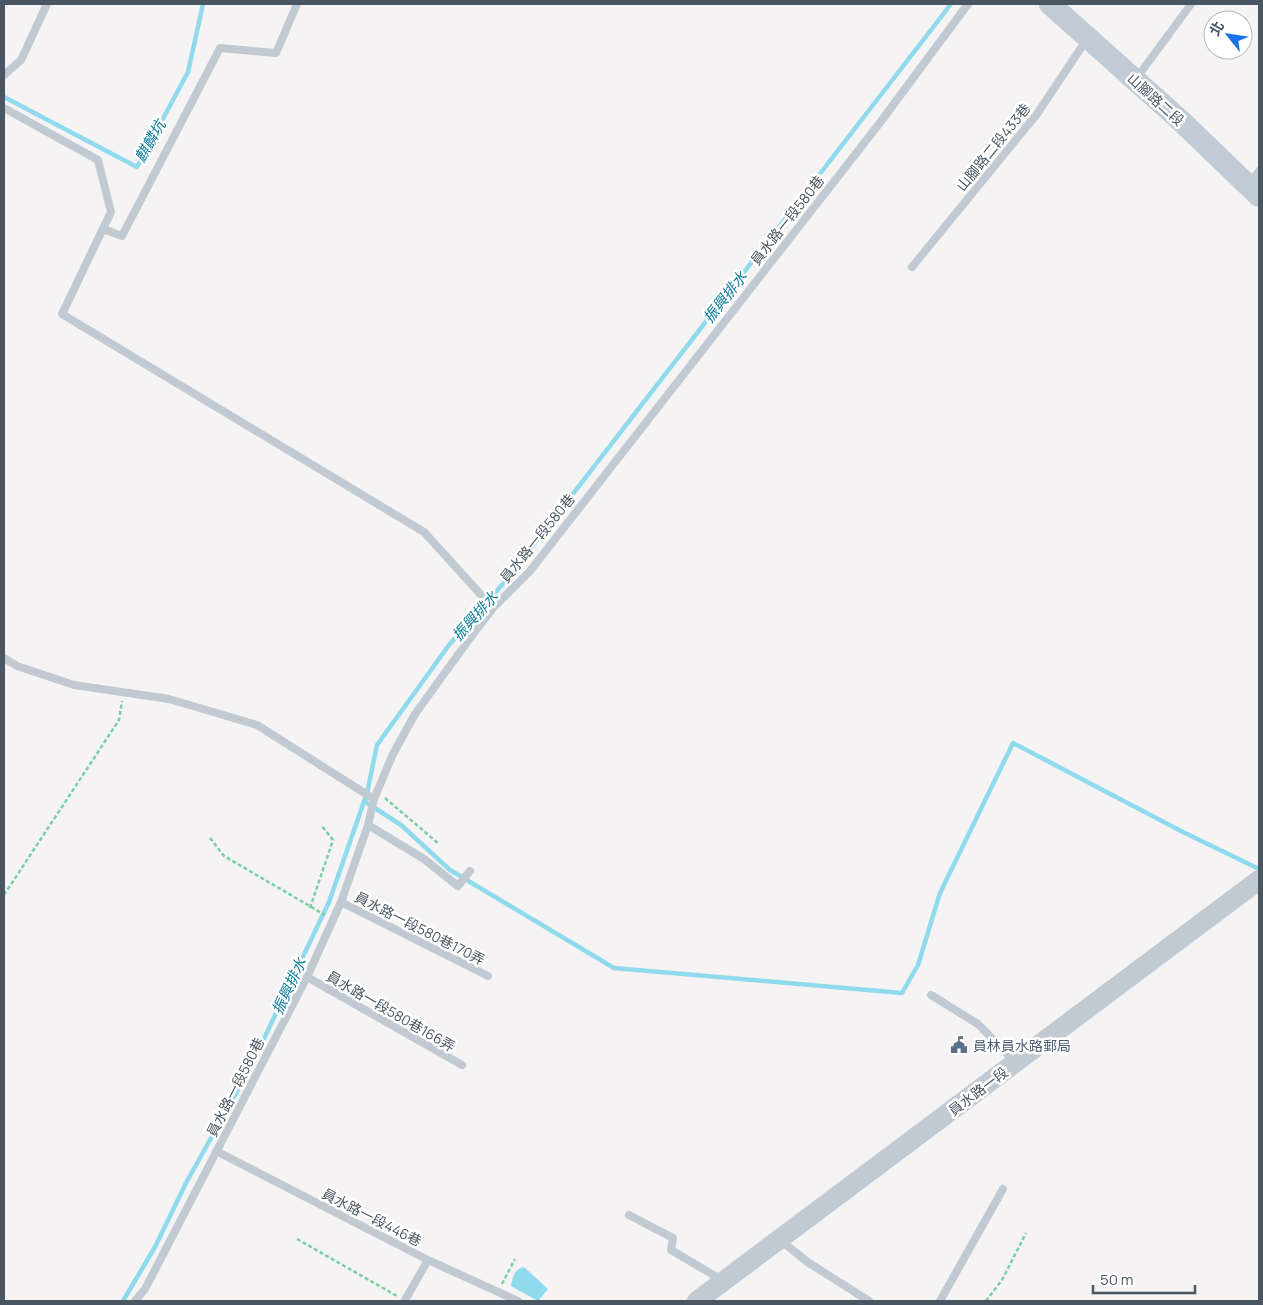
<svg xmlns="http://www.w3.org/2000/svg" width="1263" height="1305" viewBox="0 0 1263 1305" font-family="Manrope,'Noto Sans TC',sans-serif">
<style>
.water{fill:#90daee}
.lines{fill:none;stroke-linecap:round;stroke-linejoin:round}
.stream{stroke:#90daee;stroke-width:4.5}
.path{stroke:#7ad0a6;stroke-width:2.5;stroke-dasharray:4 2.5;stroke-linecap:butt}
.service{stroke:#c1cad2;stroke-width:8}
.tertiary{stroke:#c1cad2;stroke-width:20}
.secondary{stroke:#c1cbd6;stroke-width:22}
.labels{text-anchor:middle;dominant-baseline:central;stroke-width:5;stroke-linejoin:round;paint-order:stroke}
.street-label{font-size:14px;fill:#4a5661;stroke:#fff}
.service-label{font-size:14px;fill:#4e5e75;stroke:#fff;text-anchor:start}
.water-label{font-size:15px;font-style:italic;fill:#0c7c9b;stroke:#fff}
</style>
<rect width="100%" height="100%" fill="#f5f3f3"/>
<!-- water -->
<path class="water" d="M 524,1267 L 548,1289 L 538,1301 L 511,1286 C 513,1277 514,1269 524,1267 Z"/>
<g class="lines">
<!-- stream -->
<path class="stream" d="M 4,97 L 137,167 L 188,72 L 203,4
M 364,801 L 401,825 L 450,870 L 614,968 L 902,993 L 918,965 L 940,893 L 1013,743 L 1181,831 L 1259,869
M 123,1301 L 155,1247 L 186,1183 L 249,1070 L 329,902 L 367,793 L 377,745 L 449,645 L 508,578 L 951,4"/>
<!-- path -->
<path class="path" d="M 385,798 L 439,844
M 210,838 L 224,856 L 325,915
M 4,895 L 119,720 L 122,701
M 310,908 L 333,840 L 322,826
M 297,1239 L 397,1296
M 502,1284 L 515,1259
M 986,1301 L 1002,1280 L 1026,1233"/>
<!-- service -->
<path class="service" d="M 4,75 L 21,60 L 47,4
M 1136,79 L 1191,4
M 4,108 L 98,160 L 111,212 L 62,314 L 424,532 L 493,608
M 1250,184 L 1259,171
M 103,229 L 122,236 L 220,48 L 276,53 L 297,4
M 912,267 L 1037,114 L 1087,39
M 4,658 L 17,666 L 74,685 L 169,699 L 257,725 L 374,799
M 368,825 L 424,859 L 458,886 L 470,871
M 341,902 L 488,976
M 307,977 L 462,1065
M 931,995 L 978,1024 L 1015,1062
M 216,1151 L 428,1260 L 518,1301
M 629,1215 L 673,1238 L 671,1250 L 722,1280
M 780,1240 L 809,1263 L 869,1301
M 405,1300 L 428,1260
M 135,1301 L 145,1289 L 307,977 L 341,902 L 368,825 L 374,799 L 393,754 L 415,714 L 473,634 L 493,608 L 530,571 L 879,124 L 968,4
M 940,1301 L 1003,1189"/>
<!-- tertiary -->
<path class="tertiary" d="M 697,1301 L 1259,880"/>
<!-- secondary -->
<path class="secondary" d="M 1050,4 L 1180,120 L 1259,196"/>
</g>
<!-- icons -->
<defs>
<g id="civic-bare" transform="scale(1.35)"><path d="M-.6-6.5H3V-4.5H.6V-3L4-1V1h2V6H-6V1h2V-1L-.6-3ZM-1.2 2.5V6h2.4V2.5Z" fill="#5c6f8a" stroke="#fff" stroke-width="2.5" paint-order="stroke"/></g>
</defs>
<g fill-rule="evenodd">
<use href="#civic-bare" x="959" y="1045"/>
</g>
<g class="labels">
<!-- street labels -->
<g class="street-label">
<text transform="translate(1156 99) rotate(42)">山腳路二段</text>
<text transform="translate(993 147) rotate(-51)">山腳路二段433巷</text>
<text transform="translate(787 220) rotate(-52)">員水路一段580巷</text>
<text transform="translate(537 538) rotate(-51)">員水路一段580巷</text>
<text transform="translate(420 928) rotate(27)">員水路一段580巷170弄</text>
<text transform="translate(391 1011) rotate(30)">員水路一段580巷166弄</text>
<text transform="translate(235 1087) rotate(-63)">員水路一段580巷</text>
<text transform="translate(978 1091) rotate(-37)">員水路一段</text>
<text transform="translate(372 1217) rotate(27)">員水路一段446巷</text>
</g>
<!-- service labels -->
<g class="service-label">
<text x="973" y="1045">員林員水路郵局</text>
</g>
<!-- water labels -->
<g class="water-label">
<text transform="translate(150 141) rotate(-60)">麒麟坑</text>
<text transform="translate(725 297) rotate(-52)">振興排水</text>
<text transform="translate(475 616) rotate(-48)">振興排水</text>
<text transform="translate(289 986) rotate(-65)">振興排水</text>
</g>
</g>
<!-- border -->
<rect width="1263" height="1305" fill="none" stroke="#4a5661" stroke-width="10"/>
<!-- north arrow -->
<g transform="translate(1228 35) rotate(300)"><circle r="24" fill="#ffffff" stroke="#b7bbc0"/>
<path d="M0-4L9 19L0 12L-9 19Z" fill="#1a73e8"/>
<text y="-8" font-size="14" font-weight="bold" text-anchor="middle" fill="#4a5661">北</text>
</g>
<!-- scale -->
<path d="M1093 1285v8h102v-8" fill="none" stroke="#4a5661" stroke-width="2.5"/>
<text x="1100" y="1285" font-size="15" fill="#4a5661" stroke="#ffffff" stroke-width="4" paint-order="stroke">50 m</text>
</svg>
